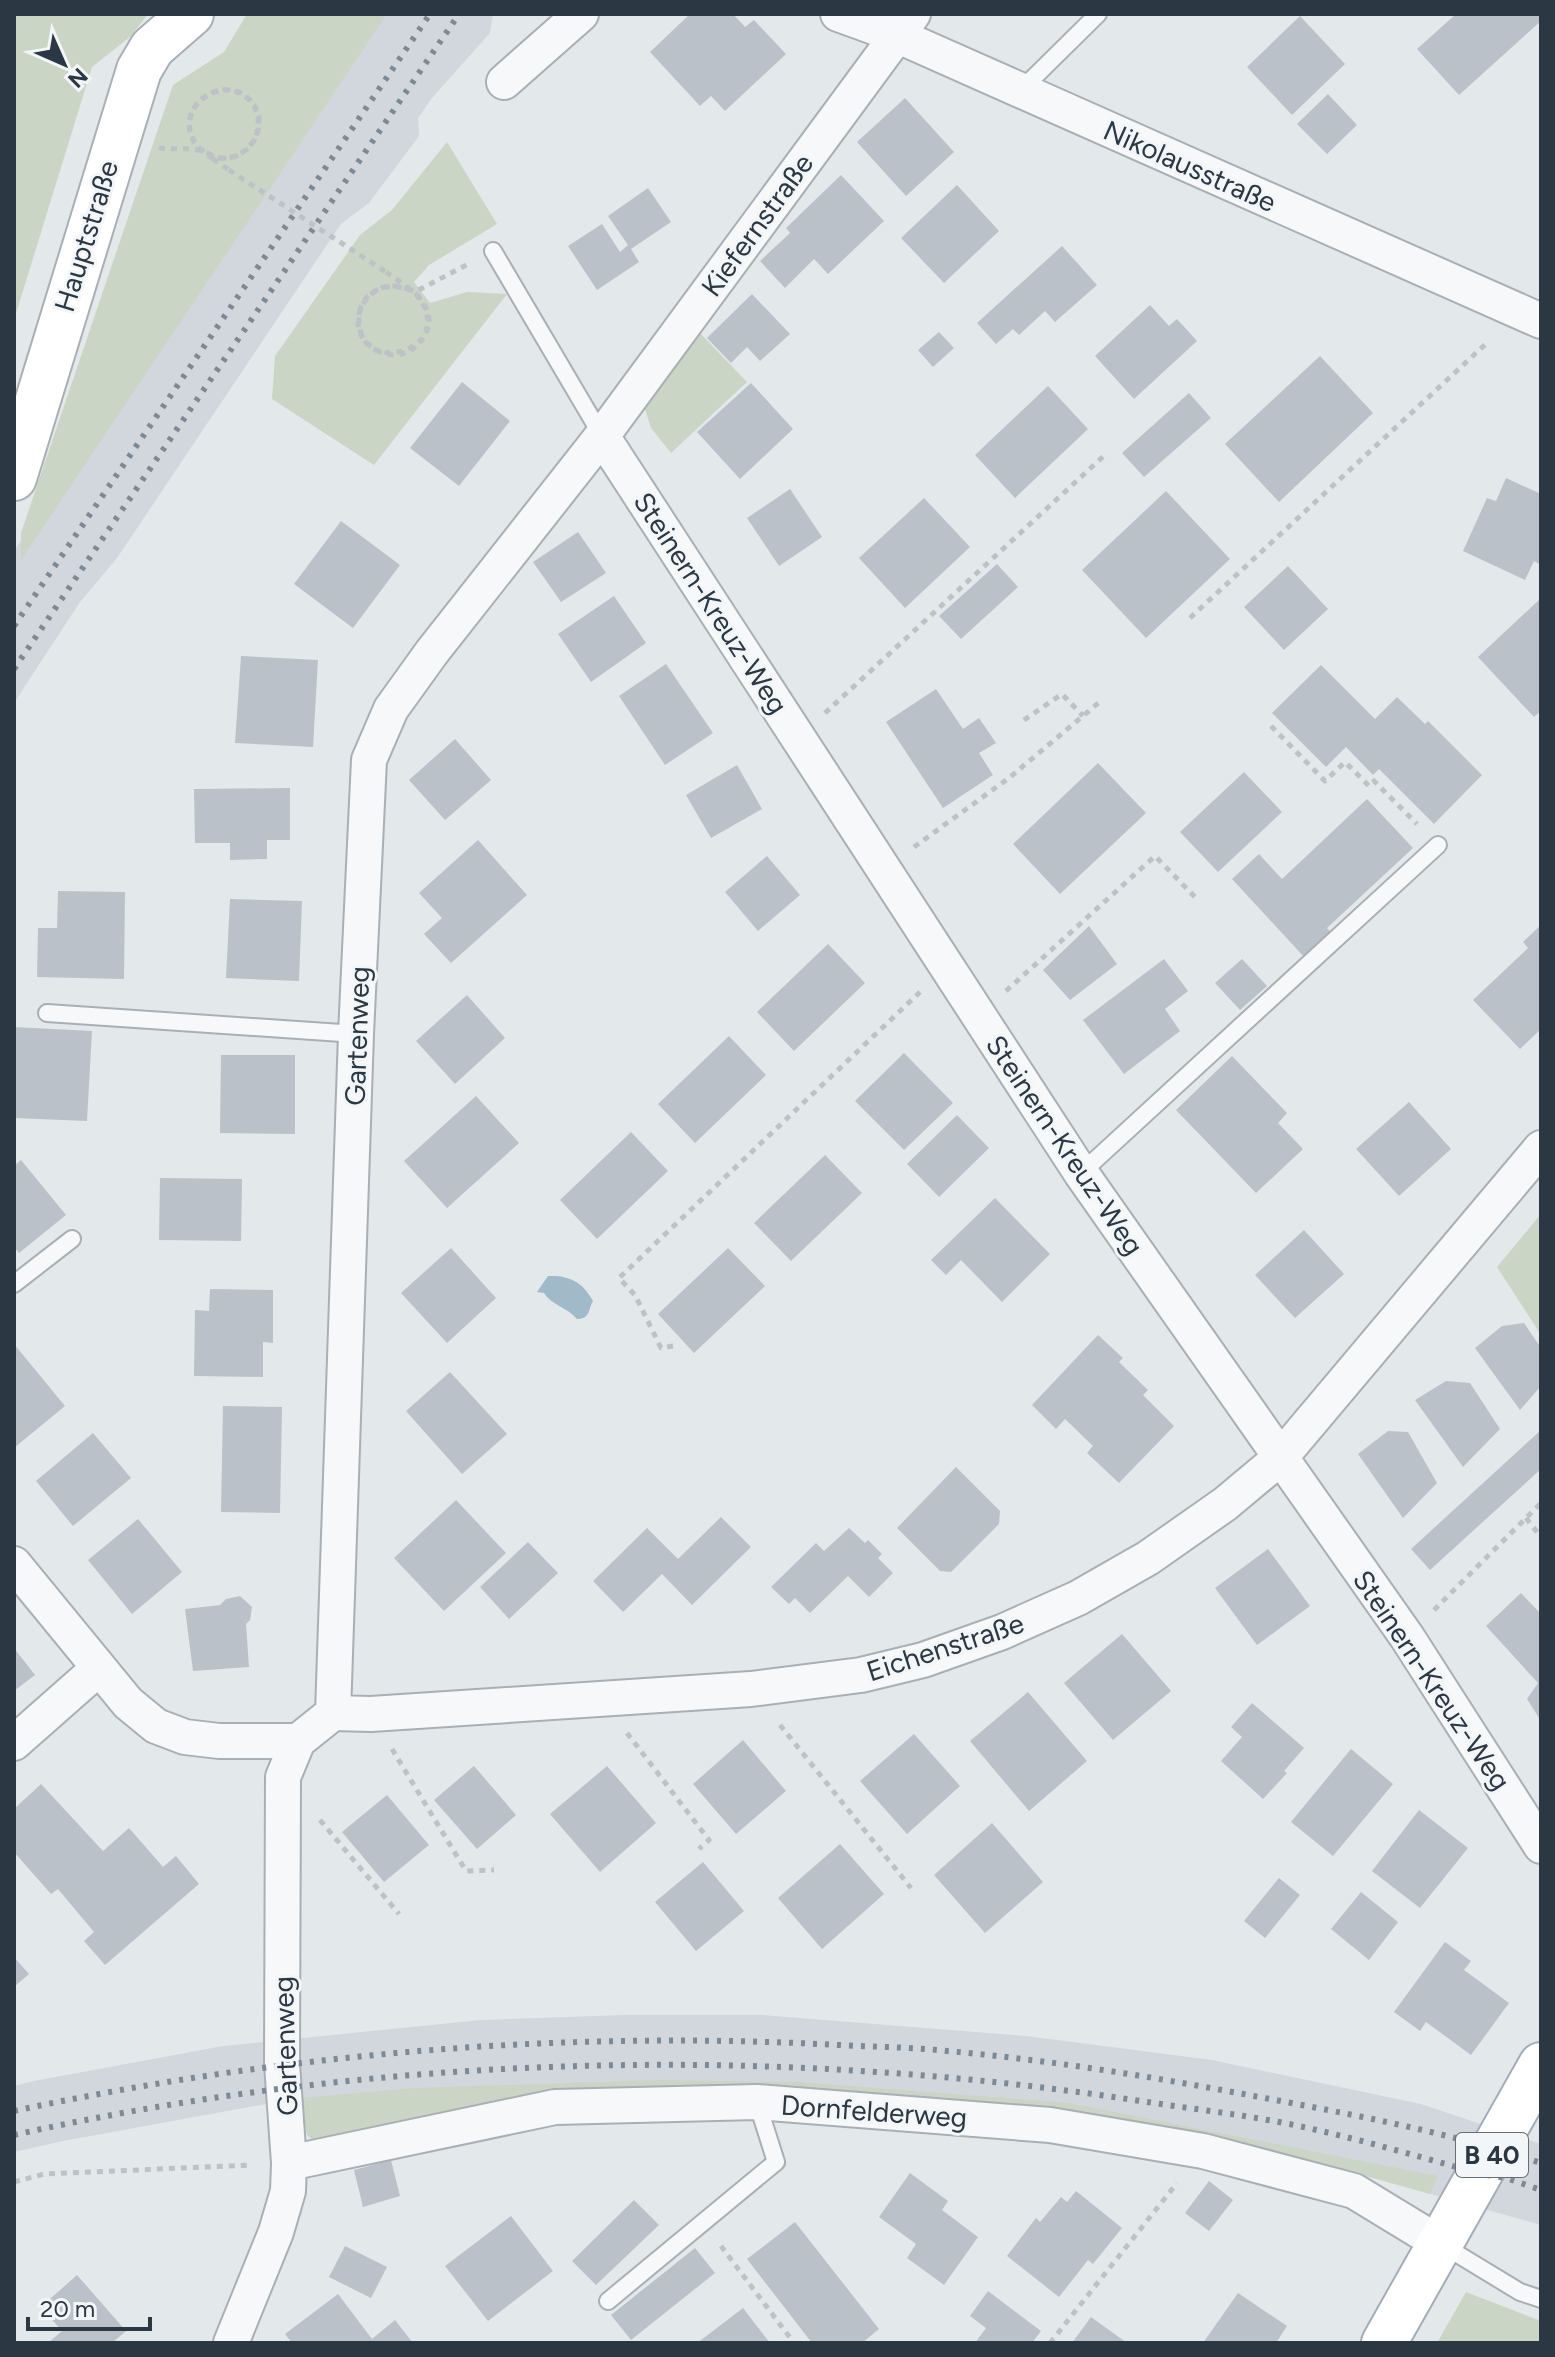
<svg xmlns="http://www.w3.org/2000/svg" width="1555" height="2357" viewBox="0 0 1555 2357" font-family="Figtree,sans-serif">
<style>
.built{fill:#d2d7dd}
.green{fill:#cbd5c5}
.water{fill:#a0baca}
.building{fill:#bbc1c8}
.lines{fill:none;stroke-linecap:round;stroke-linejoin:round}
.lane-casing{stroke:#a8afb5;stroke-width:20}
.street-casing{stroke:#a8afb5;stroke-width:38}
.secondary-casing{stroke:#a8afb5;stroke-width:48}
.primary-casing{stroke:#a3adb7;stroke-width:48}
.path{stroke:#bdc2c6;stroke-width:5;stroke-dasharray:6 6;stroke-linecap:butt}
.lane{stroke:#f6f8f9;stroke-width:16}
.street{stroke:#f6f8f9;stroke-width:34}
.secondary{stroke:#fff;stroke-width:44}
.primary{stroke:#fff;stroke-width:44}
.rail{stroke:#7d8994;stroke-width:6;stroke-dasharray:4 8;stroke-linecap:butt}
.path-bridge{stroke:#bdc2c6;stroke-width:5;stroke-dasharray:6 6;stroke-linecap:butt}
.labels{text-anchor:middle;dominant-baseline:central;stroke-width:6;stroke-linejoin:round;paint-order:stroke}
.shield{fill:#f3f6f8;stroke:#677079;stroke-width:2}
.shield-label{font-size:26px;font-weight:bold;fill:#2b3743}
.street-label{font-size:28px;fill:#2b3743;stroke:#f3f6f8}
</style>
<rect width="100%" height="100%" fill="#e3e8eb"/>
<!-- built -->
<path class="built" d="M 370,14 L 493,14 L 490,33 L 432,98 L 418,118 L 419,136 L 369,203 L 341,224 L 117,558 L 80,602 L 14,703 L 14,551 Z
M 623,2015 L 761,2015 L 1026,2036 L 1212,2060 L 1421,2104 L 1541,2144 L 1541,2225 L 1320,2163 L 1077,2117 L 799,2091 L 307,2135 L 299,2098 L 63,2141 L 14,2152 L 14,2086 L 34,2081 L 223,2046 L 481,2020 Z"/>
<!-- green -->
<path class="green" d="M 14,14 L 148,14 L 131,36 L 92,67 L 14,320 Z
M 247,14 L 387,14 L 21,560 L 21,533 L 173,85 L 224,52 Z
M 447,142 L 497,224 L 429,265 L 414,282 L 430,303 L 467,292 L 507,294 L 374,465 L 272,399 L 275,356 L 360,235 L 392,210 Z
M 698,331 L 747,382 L 671,453 L 651,428 L 644,406 Z
M 1541,1214 L 1541,1335 L 1497,1267 Z
M 659,2080 L 800,2082 L 1069,2103 L 1438,2176 L 1430,2194 L 1320,2163 L 1077,2117 L 799,2091 L 319,2146 L 307,2135 L 300,2098 L 413,2088 Z
M 1466,2292 L 1541,2321 L 1541,2343 L 1437,2343 Z"/>
<!-- water -->
<path class="water" d="M 548,1276 C 569,1275 583,1282 593,1301 C 588,1310 590,1319 577,1319 C 567,1307 551,1305 544,1293 L 537,1292 Z"/>
<!-- building -->
<path class="building" d="M 690,14 L 733,14 L 745,27 L 754,20 L 786,54 L 725,111 L 711,96 L 700,106 L 650,52 Z
M 1456,14 L 1541,14 L 1541,21 L 1459,95 L 1417,49 Z
M 1300,16 L 1345,64 L 1292,115 L 1247,67 Z
M 1328,94 L 1357,125 L 1327,154 L 1297,124 Z
M 905,98 L 954,152 L 906,196 L 857,142 Z
M 841,175 L 884,221 L 828,274 L 814,259 L 785,288 L 760,261 L 790,233 L 786,228 Z
M 957,185 L 999,231 L 944,283 L 901,238 Z
M 648,188 L 671,222 L 631,249 L 639,262 L 597,290 L 568,246 L 602,224 L 620,252 L 628,245 L 608,216 Z
M 1062,246 L 1097,285 L 1055,322 L 1045,311 L 1019,335 L 1013,329 L 996,344 L 977,323 Z
M 752,294 L 790,334 L 760,361 L 747,347 L 731,363 L 707,338 Z
M 1150,305 L 1169,326 L 1177,319 L 1197,341 L 1134,399 L 1095,356 Z
M 939,332 L 954,348 L 933,367 L 918,350 Z
M 1320,356 L 1373,413 L 1279,502 L 1225,444 Z
M 462,382 L 510,421 L 459,486 L 410,448 Z
M 751,383 L 793,429 L 740,479 L 697,432 Z
M 1048,386 L 1088,429 L 1015,498 L 975,455 Z
M 1189,393 L 1211,418 L 1144,477 L 1122,453 Z
M 1506,478 L 1541,494 L 1541,565 L 1534,561 L 1525,580 L 1463,551 L 1487,498 L 1496,501 Z
M 790,489 L 822,537 L 779,566 L 747,518 Z
M 1166,491 L 1230,559 L 1146,638 L 1082,570 Z
M 924,498 L 970,547 L 905,608 L 859,558 Z
M 341,521 L 400,565 L 353,628 L 294,584 Z
M 578,532 L 606,573 L 561,602 L 533,562 Z
M 997,564 L 1018,587 L 961,639 L 939,616 Z
M 1288,566 L 1328,609 L 1284,650 L 1244,607 Z
M 614,596 L 646,643 L 591,682 L 558,634 Z
M 1541,598 L 1541,711 L 1534,717 L 1478,657 Z
M 241,656 L 318,660 L 313,747 L 235,743 Z
M 666,664 L 713,733 L 665,765 L 619,696 Z
M 1321,665 L 1375,719 L 1397,697 L 1425,724 L 1428,721 L 1482,775 L 1434,824 L 1379,769 L 1373,775 L 1346,747 L 1326,767 L 1272,713 Z
M 936,689 L 963,729 L 979,718 L 996,743 L 979,753 L 993,775 L 943,808 L 886,722 Z
M 455,739 L 491,780 L 445,820 L 409,780 Z
M 1098,763 L 1146,813 L 1060,894 L 1013,844 Z
M 737,765 L 762,809 L 711,838 L 686,795 Z
M 1244,772 L 1282,812 L 1218,872 L 1180,832 Z
M 290,788 L 290,840 L 267,840 L 267,859 L 230,860 L 230,843 L 195,843 L 194,789 Z
M 1367,799 L 1413,848 L 1327,928 L 1332,933 L 1305,958 L 1232,879 L 1259,854 L 1282,879 Z
M 478,840 L 527,895 L 451,963 L 424,934 L 442,918 L 419,893 Z
M 767,856 L 800,895 L 758,931 L 725,892 Z
M 58,891 L 125,892 L 124,979 L 37,977 L 38,928 L 57,928 Z
M 230,899 L 302,901 L 299,981 L 226,978 Z
M 1541,925 L 1541,1029 L 1520,1049 L 1473,1000 L 1528,948 L 1523,942 Z
M 1089,926 L 1117,964 L 1070,1000 L 1043,970 Z
M 828,944 L 865,983 L 794,1051 L 757,1012 Z
M 1164,959 L 1188,991 L 1165,1009 L 1180,1031 L 1124,1074 L 1083,1020 Z
M 1242,959 L 1267,986 L 1240,1010 L 1215,983 Z
M 467,995 L 505,1038 L 455,1084 L 416,1041 Z
M 14,1027 L 92,1031 L 87,1121 L 14,1118 Z
M 729,1036 L 766,1075 L 695,1143 L 658,1104 Z
M 904,1053 L 953,1103 L 904,1150 L 855,1101 Z
M 221,1055 L 295,1055 L 295,1134 L 220,1133 Z
M 1232,1056 L 1287,1113 L 1278,1123 L 1303,1149 L 1256,1193 L 1176,1110 Z
M 476,1096 L 519,1143 L 447,1208 L 404,1161 Z
M 1409,1102 L 1451,1149 L 1399,1196 L 1356,1149 Z
M 957,1115 L 989,1148 L 939,1197 L 907,1164 Z
M 631,1132 L 668,1171 L 597,1239 L 560,1200 Z
M 825,1155 L 862,1193 L 791,1261 L 754,1223 Z
M 21,1160 L 66,1215 L 19,1253 L 14,1247 L 14,1166 Z
M 160,1178 L 242,1179 L 241,1241 L 159,1240 Z
M 995,1198 L 1050,1254 L 1002,1302 L 961,1260 L 946,1275 L 931,1260 Z
M 1304,1230 L 1344,1274 L 1295,1318 L 1255,1275 Z
M 451,1248 L 496,1298 L 447,1343 L 401,1293 Z
M 728,1248 L 765,1286 L 694,1353 L 658,1314 Z
M 210,1289 L 273,1290 L 273,1343 L 263,1342 L 263,1377 L 194,1376 L 195,1310 L 209,1311 Z
M 1524,1323 L 1541,1348 L 1541,1386 L 1520,1410 L 1475,1348 L 1502,1326 Z
M 1098,1335 L 1123,1358 L 1119,1362 L 1148,1390 L 1143,1395 L 1174,1426 L 1119,1483 L 1087,1453 L 1093,1446 L 1065,1419 L 1056,1429 L 1032,1405 Z
M 14,1344 L 65,1406 L 14,1448 Z
M 450,1372 L 507,1434 L 462,1474 L 406,1411 Z
M 1446,1381 L 1470,1383 L 1500,1429 L 1463,1467 L 1415,1400 Z
M 223,1406 L 282,1407 L 280,1513 L 221,1512 Z
M 1541,1430 L 1541,1469 L 1430,1570 L 1411,1549 Z
M 1388,1431 L 1408,1432 L 1437,1483 L 1403,1518 L 1358,1454 Z
M 93,1433 L 131,1478 L 73,1526 L 36,1481 Z
M 956,1467 L 1000,1511 L 999,1524 L 951,1572 L 940,1571 L 897,1528 Z
M 456,1500 L 506,1553 L 444,1611 L 394,1558 Z
M 721,1517 L 751,1547 L 692,1605 L 662,1574 L 623,1612 L 593,1581 L 647,1528 L 678,1559 Z
M 138,1519 L 182,1572 L 132,1614 L 88,1560 Z
M 849,1528 L 865,1543 L 868,1540 L 882,1554 L 878,1558 L 893,1573 L 869,1597 L 848,1576 L 810,1613 L 795,1598 L 789,1604 L 771,1587 L 816,1543 L 824,1551 Z
M 528,1542 L 558,1573 L 509,1619 L 480,1587 Z
M 1268,1549 L 1310,1606 L 1257,1645 L 1215,1588 Z
M 1521,1593 L 1541,1614 L 1541,1721 L 1527,1699 L 1538,1683 L 1486,1626 Z
M 240,1596 L 252,1607 L 250,1620 L 246,1624 L 249,1667 L 193,1671 L 185,1609 L 220,1605 L 226,1599 Z
M 1122,1634 L 1171,1691 L 1113,1740 L 1064,1683 Z
M 14,1648 L 35,1675 L 14,1691 Z
M 1028,1692 L 1087,1761 L 1029,1811 L 970,1741 Z
M 1252,1703 L 1304,1748 L 1284,1771 L 1287,1773 L 1263,1799 L 1221,1761 L 1242,1737 L 1231,1727 Z
M 914,1734 L 960,1786 L 907,1834 L 860,1781 Z
M 743,1740 L 786,1791 L 736,1834 L 693,1784 Z
M 1351,1749 L 1393,1784 L 1333,1856 L 1291,1822 Z
M 474,1766 L 516,1815 L 477,1849 L 434,1800 Z
M 607,1766 L 656,1823 L 600,1872 L 550,1814 Z
M 41,1784 L 103,1851 L 129,1828 L 163,1867 L 176,1856 L 199,1884 L 105,1965 L 84,1941 L 94,1932 L 58,1889 L 51,1894 L 14,1852 L 14,1809 Z
M 387,1795 L 429,1845 L 384,1882 L 342,1832 Z
M 1419,1810 L 1468,1848 L 1420,1908 L 1372,1871 Z
M 992,1823 L 1043,1882 L 985,1933 L 934,1875 Z
M 840,1844 L 884,1894 L 822,1949 L 778,1898 Z
M 703,1862 L 744,1911 L 696,1951 L 655,1902 Z
M 1279,1878 L 1300,1895 L 1265,1938 L 1244,1921 Z
M 1361,1892 L 1398,1922 L 1369,1960 L 1331,1929 Z
M 1445,1942 L 1471,1961 L 1464,1970 L 1509,2003 L 1471,2055 L 1426,2022 L 1420,2031 L 1394,2012 Z
M 14,1957 L 29,1974 L 14,1987 Z
M 391,2160 L 400,2196 L 363,2207 L 354,2170 Z
M 910,2173 L 948,2201 L 942,2210 L 978,2237 L 944,2285 L 907,2258 L 916,2244 L 879,2217 Z
M 1209,2181 L 1233,2200 L 1209,2231 L 1185,2213 Z
M 1076,2191 L 1122,2228 L 1093,2264 L 1088,2260 L 1059,2297 L 1007,2256 L 1036,2218 L 1040,2222 L 1061,2197 L 1067,2202 Z
M 634,2200 L 659,2225 L 596,2285 L 572,2261 Z
M 511,2216 L 553,2271 L 488,2321 L 445,2266 Z
M 795,2222 L 879,2329 L 862,2343 L 812,2343 L 747,2259 Z
M 345,2246 L 387,2267 L 371,2298 L 329,2277 Z
M 695,2248 L 715,2273 L 631,2340 L 611,2315 Z
M 77,2275 L 126,2331 L 112,2343 L 48,2343 L 62,2331 L 41,2307 Z
M 988,2291 L 1041,2331 L 1032,2343 L 975,2343 L 986,2328 L 970,2316 Z
M 1238,2293 L 1287,2326 L 1276,2343 L 1203,2343 Z
M 338,2294 L 372,2339 L 395,2320 L 413,2343 L 292,2343 L 285,2334 Z
M 743,2308 L 770,2343 L 697,2343 L 709,2334 Z
M 1091,2317 L 1127,2343 L 1072,2343 Z"/>
<g class="lines">
<!-- lane casing -->
<g class="lane-casing">
<path id="lane" d="M 1021,90 L 1098,14
M 493,251 L 602,436
M 47,1013 L 356,1034
M 1081,1173 L 1438,845
M 14,1284 L 72,1239
M 1441,2244 L 1520,2292 L 1541,2299
M 608,2301 L 776,2162 L 757,2102"/>
</g>
<!-- street casing -->
<g class="street-casing">
<path id="street" d="M 838,14 L 896,35 L 1541,321
M 504,82 L 581,14
M 602,436 L 1081,1173 L 1407,1637 L 1541,1846
M 14,1564 L 128,1703 L 156,1726 L 185,1737 L 219,1741 L 298,1741 L 333,1713 L 371,1714 L 751,1689 L 861,1675 L 923,1660 L 1002,1632 L 1078,1598 L 1148,1558 L 1225,1504 L 1280,1458 L 1541,1148
M 333,1713 L 356,1034 L 369,760 L 391,709 L 432,652 L 602,436 L 913,14
M 14,1743 L 99,1668
M 289,2163 L 555,2107 L 757,2102 L 1050,2125 L 1203,2151 L 1354,2191 L 1441,2244
M 231,2343 L 276,2232 L 288,2191 L 289,2163 L 282,2064 L 283,1777 L 298,1741"/>
</g>
<!-- secondary casing -->
<g class="secondary-casing">
<path id="secondary" d="M 14,478 L 139,70 L 152,48 L 191,14"/>
</g>
<!-- primary casing -->
<g class="primary-casing">
<path id="primary" d="M 1384,2343 L 1541,2065"/>
</g>
<!-- path -->
<path class="path" d="M 159,148 C 172,150 189,147 202,151 C 210,153 216,159 225,158 C 247,157 263,135 257,114 C 243,63 162,102 199,148
M 213,159 L 229,170
M 386,272 L 406,286
M 417,295 C 464,345 358,384 359,318 C 360,288 392,280 415,292 L 470,263
M 1190,618 L 1489,341
M 825,713 L 1107,453
M 1024,720 L 1062,694 L 1083,716
M 1271,726 L 1325,781 L 1345,762 L 1369,786 L 1374,781 L 1417,824
M 914,847 L 1009,778 L 1102,700
M 1006,991 L 1155,856 L 1195,897
M 673,1346 L 661,1348 L 635,1295 L 619,1278 L 920,992
M 1526,1518 L 1541,1537
M 1434,1610 L 1541,1503
M 780,1725 L 911,1888
M 627,1733 L 709,1840 L 699,1849
M 392,1749 L 466,1871 L 494,1870
M 320,1820 L 399,1914
M 14,2182 L 44,2174 L 252,2165
M 721,2246 L 794,2343
M 1050,2343 L 1177,2183"/>
<!-- lane -->
<use href="#lane" class="lane"/>
<!-- street -->
<use href="#street" class="street"/>
<!-- secondary -->
<use href="#secondary" class="secondary"/>
<!-- primary -->
<use href="#primary" class="primary"/>
<!-- rail -->
<path class="rail" d="M 14,626 L 430,14
M 14,669 L 459,14
M 14,2111 C 285,2053 562,2030 839,2045 C 875,2047 911,2047 947,2051 C 1050,2060 1153,2077 1254,2096 C 1350,2114 1448,2132 1541,2163
M 14,2135 C 381,2053 776,2044 1147,2102 C 1200,2110 1255,2116 1308,2128 C 1366,2141 1424,2158 1481,2174 L 1506,2178 L 1541,2190"/>
<!-- path-bridge -->
<path class="path-bridge" d="M 199,148 C 240,183 284,120 243,95 C 213,76 176,112 194,142 C 199,149 206,154 213,159
M 229,170 L 386,272
M 406,286 C 454,320 412,374 373,348 C 335,323 377,263 417,295"/>
</g>
<g class="labels">
<!-- shield labels -->
<rect class="shield" x="1456" y="2133" width="72" height="44" rx="6"/>
<g class="shield-label">
<text x="1492" y="2155">B 40</text>
</g>
<!-- street labels -->
<g class="street-label">
<text transform="translate(1190 166) rotate(24)">Nikolausstraße</text>
<text transform="translate(757 225) rotate(-54)">Kiefernstraße</text>
<text transform="translate(86 236) rotate(-73)">Hauptstraße</text>
<text transform="translate(711 603) rotate(57)">Steinern-Kreuz-Weg</text>
<text transform="translate(357 1036) rotate(-88)">Gartenweg</text>
<text transform="translate(1065 1145) rotate(56)">Steinern-Kreuz-Weg</text>
<text transform="translate(945 1647) rotate(-18)">Eichenstraße</text>
<text transform="translate(1432 1680) rotate(56)">Steinern-Kreuz-Weg</text>
<text transform="translate(285 2046) rotate(-92)">Gartenweg</text>
<text transform="translate(874 2111) rotate(4)">Dornfelderweg</text>
</g>
</g>
<!-- border -->
<rect width="1555" height="2357" fill="none" stroke="#2b3743" stroke-width="32"/>
<!-- north arrow -->
<g transform="translate(64 64) rotate(135)" stroke="#f3f6f8" stroke-width="6" paint-order="stroke">
<path d="M0-6L14 30L0 20L-14 30Z" fill="#2b3743"/>
<text y="-12" font-size="22" font-weight="bold" text-anchor="middle" fill="#2b3743">N</text>
</g>
<!-- scale -->
<path d="M28 2317v12h122v-12" fill="none" stroke="#2b3743" stroke-width="4"/>
<text x="40" y="2317" font-size="24" fill="#2b3743" stroke="#f3f6f8" stroke-width="6" paint-order="stroke">20 m</text>
</svg>
